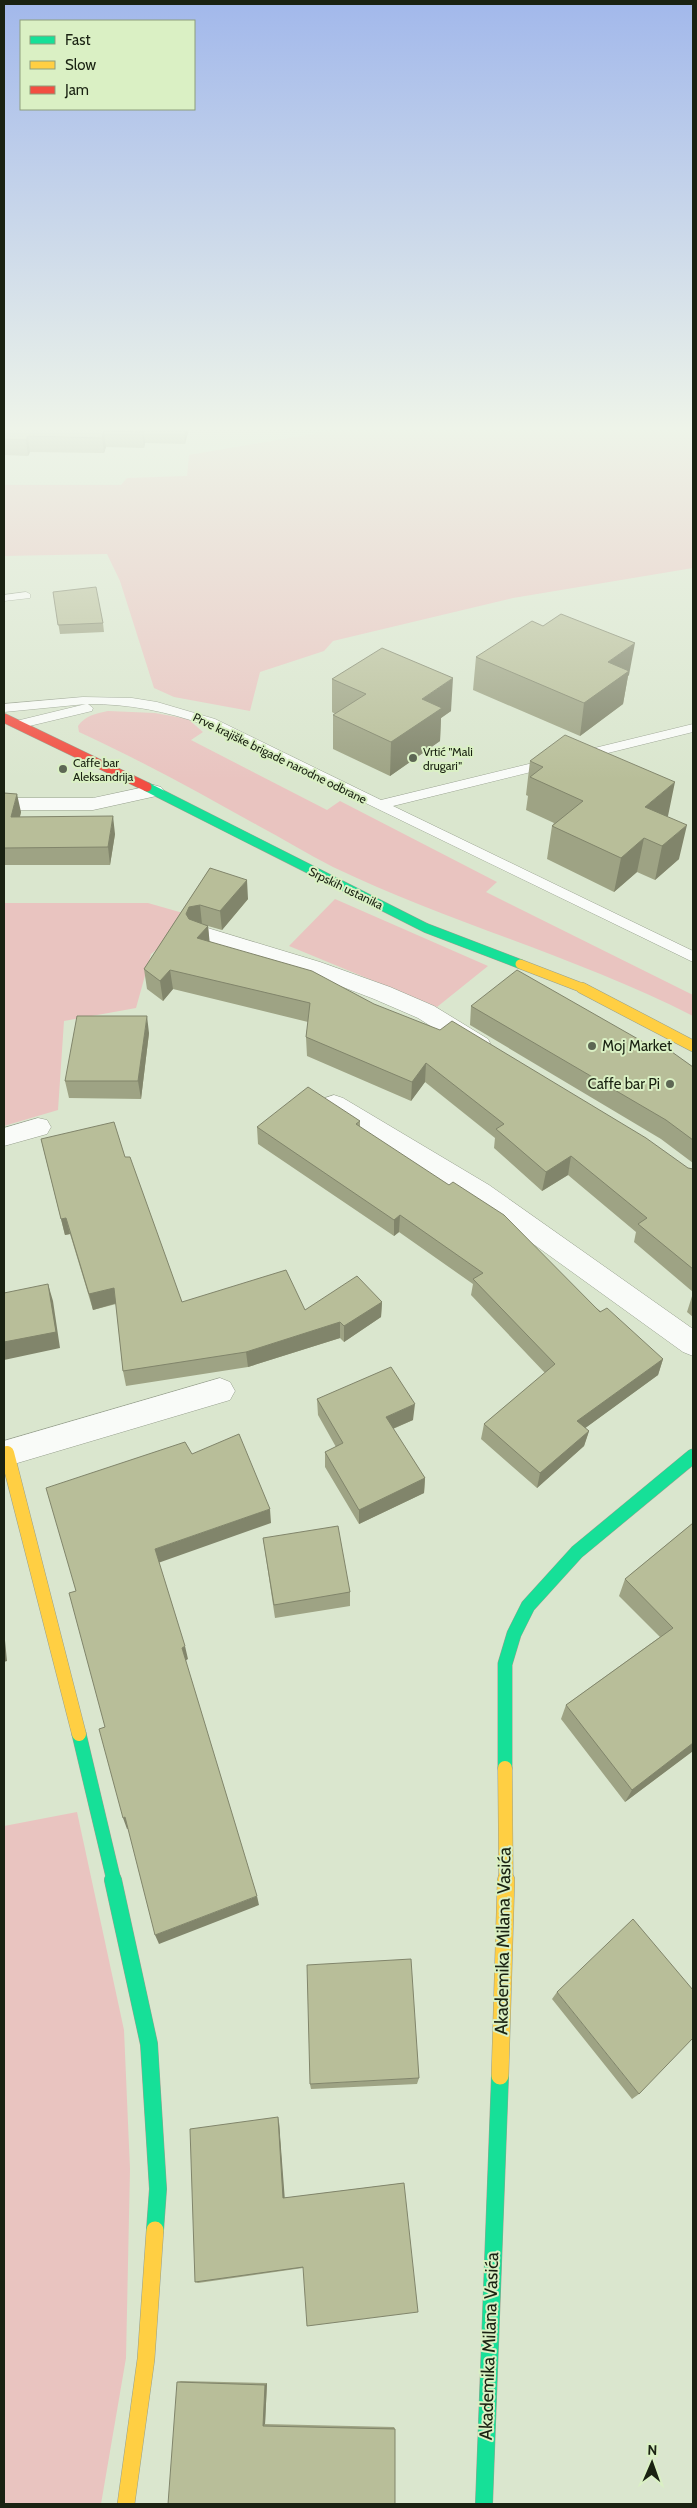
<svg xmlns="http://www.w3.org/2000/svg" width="697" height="2508" viewBox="0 0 697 2508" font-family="Cabin,sans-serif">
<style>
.green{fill:#e9c4c0}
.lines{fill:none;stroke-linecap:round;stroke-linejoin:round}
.lane-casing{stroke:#97a08e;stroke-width:1}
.street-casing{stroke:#97a08e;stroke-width:1}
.fast-far2-casing{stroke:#97a08e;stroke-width:10}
.fast-far1-casing{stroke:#97a08e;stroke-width:15}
.fast-casing{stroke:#97a08e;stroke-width:18}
.slow-far3-casing{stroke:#97a08e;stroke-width:10}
.slow-far2-casing{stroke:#97a08e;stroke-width:12}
.slow-far1-casing{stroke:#97a08e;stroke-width:15}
.slow-casing{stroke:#97a08e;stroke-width:18}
.jam-casing{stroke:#97a08e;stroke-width:10}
.lane{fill:#f9fbf8;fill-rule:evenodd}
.street{fill:#f9fbf8;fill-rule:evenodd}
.fast-far2{stroke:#16e098;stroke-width:9}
.fast-far1{stroke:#16e098;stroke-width:14}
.fast{stroke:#16e098;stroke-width:17}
.slow-far3{stroke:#ffcf43;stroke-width:9}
.slow-far2{stroke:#ffcf43;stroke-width:11}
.slow-far1{stroke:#ffcf43;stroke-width:14}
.slow{stroke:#ffcf43;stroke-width:17}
.jam{stroke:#f24e42;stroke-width:9}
.wall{fill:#9ea384}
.shaded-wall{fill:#81856b}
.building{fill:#b8be99;stroke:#81856b}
.poi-dot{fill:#5d6754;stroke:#daf0c4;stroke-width:2}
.labels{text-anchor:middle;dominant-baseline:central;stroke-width:4;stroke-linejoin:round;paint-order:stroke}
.far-poi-label{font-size:12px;fill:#1a2212;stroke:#daf0c4;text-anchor:start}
.far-street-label{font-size:12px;fill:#1a2212;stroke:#daf0c4}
.poi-label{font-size:15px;fill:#1a2212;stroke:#daf0c4;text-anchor:start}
.near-street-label{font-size:18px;fill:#1a2212;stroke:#daf0c4}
</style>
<rect width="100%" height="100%" fill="#dae6ce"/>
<!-- green -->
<path class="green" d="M 341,429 L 693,429 L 693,568 L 513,598 L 333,641 L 324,651 L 260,672 L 250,711 L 174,697 L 154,688 L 120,581 L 107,554 L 4,556 L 4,485 L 121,485 L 127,478 L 187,476 L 189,455 Z
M 108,711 L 155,713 L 188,719 L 203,732 L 191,740 L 327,810 L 340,801 L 497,882 L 486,892 L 693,995 L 693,1016 C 577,957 450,923 333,867 C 307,854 282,838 257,825 C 198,792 140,760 79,732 L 78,726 C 86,715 95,714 108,711 Z
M 335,899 L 488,966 L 437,1007 L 289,946 Z
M 4,903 L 148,903 L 183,913 L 173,937 L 151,954 L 136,1008 L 64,1021 L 58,1110 L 4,1126 Z
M 77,1812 L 124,2030 L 130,2169 L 126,2358 L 101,2504 L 4,2504 L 4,1826 Z"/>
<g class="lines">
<!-- lane casing -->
<g class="lane-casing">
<path id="lane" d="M 26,592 L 30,594 L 30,598 L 4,601 L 4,595 Z
M 83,697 L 132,698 L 157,702 L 215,719 L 381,800 L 693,724 L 693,732 L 393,806 L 693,951 L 693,962 L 205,725 C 166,711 129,704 88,704 L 93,708 L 92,711 L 21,728 L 14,724 L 16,721 L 86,704 L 4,712 L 4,704 Z"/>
</g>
<!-- street casing -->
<g class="street-casing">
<path id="street" d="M 154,785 L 161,787 L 164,791 L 161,795 L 93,810 L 4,810 L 4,798 L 93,798 Z
M 201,926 L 320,962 L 390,987 L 434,1006 L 488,1039 L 491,1045 L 488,1051 L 479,1053 L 470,1051 L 418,1018 L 374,999 L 304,972 L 193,938 L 190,933 L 193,928 Z
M 334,1095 L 343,1098 L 489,1185 L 693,1329 L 693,1356 L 683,1352 L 471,1199 L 325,1110 L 321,1104 L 325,1098 Z
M 38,1118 L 47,1120 L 51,1127 L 47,1134 L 4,1146 L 4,1128 Z
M 220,1378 L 230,1382 L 235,1391 L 230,1400 L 4,1467 L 4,1441 Z"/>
</g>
<!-- fast-far2 casing -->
<g class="fast-far2-casing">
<path id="fast-far2" d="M 147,787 L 426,928 L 520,964"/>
</g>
<!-- fast-far1 casing -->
<g class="fast-far1-casing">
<path id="fast-far1" d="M 79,1734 L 114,1881
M 505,1768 L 505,1664 L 514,1634 L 528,1606 L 577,1552 L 693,1456"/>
</g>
<!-- fast casing -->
<g class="fast-casing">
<path id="fast" d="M 113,1880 L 149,2044 L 158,2189 L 155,2230
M 484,2504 L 500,2076"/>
</g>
<!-- slow-far3 casing -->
<g class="slow-far3-casing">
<path id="slow-far3" d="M 520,964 L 585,989"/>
</g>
<!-- slow-far2 casing -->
<g class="slow-far2-casing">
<path id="slow-far2" d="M 582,988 L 693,1046"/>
</g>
<!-- slow-far1 casing -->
<g class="slow-far1-casing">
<path id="slow-far1" d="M 7,1453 L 79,1734
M 505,1768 L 506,1881"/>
</g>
<!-- slow casing -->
<g class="slow-casing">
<path id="slow" d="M 500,2076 L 506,1880
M 126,2504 L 146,2359 L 155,2230"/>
</g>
<!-- jam casing -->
<g class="jam-casing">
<path id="jam" d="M 4,718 L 147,787"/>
</g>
<!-- lane -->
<use href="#lane" class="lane"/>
<!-- street -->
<use href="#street" class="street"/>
<!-- fast-far2 -->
<use href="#fast-far2" class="fast-far2"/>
<!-- fast-far1 -->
<use href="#fast-far1" class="fast-far1"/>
<!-- fast -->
<use href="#fast" class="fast"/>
<!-- slow-far3 -->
<use href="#slow-far3" class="slow-far3"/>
<!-- slow-far2 -->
<use href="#slow-far2" class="slow-far2"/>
<!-- slow-far1 -->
<use href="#slow-far1" class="slow-far1"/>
<!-- slow -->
<use href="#slow" class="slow"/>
<!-- jam -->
<use href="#jam" class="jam"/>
</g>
<!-- wall -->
<path class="wall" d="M 4,429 L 189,429 L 185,444 L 145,443 L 144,448 L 106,447 L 104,453 L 30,452 L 28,456 L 4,455 Z
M 53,592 L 103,623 L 104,632 L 60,634 Z
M 476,657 L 629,675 L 628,676 L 623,704 L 580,736 L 473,690 Z
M 332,679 L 451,711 L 441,718 L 440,741 L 390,776 L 333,749 L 333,715 L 335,714 L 332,712 Z
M 530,761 L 668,816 L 667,816 L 679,859 L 655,880 L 637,872 L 614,892 L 547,859 L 552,826 L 554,823 L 526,810 L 528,796 L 526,795 Z
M 4,793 L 21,812 L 20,817 L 115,834 L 110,865 L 4,865 Z
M 210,868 L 248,899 L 222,930 L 208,926 L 209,941 L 688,1168 L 693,1169 L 693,1292 L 634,1242 L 636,1232 L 568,1175 L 542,1191 L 494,1148 L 495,1138 L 425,1082 L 411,1101 L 307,1056 L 306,1037 L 308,1022 L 173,989 L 163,1001 L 147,989 L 144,969 Z
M 471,1006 L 659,1051 L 693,1067 L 693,1163 L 661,1139 L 470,1025 Z
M 149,1033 L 141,1099 L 69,1098 L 65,1081 Z
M 360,1121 L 360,1127 L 663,1359 L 658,1375 L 585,1428 L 589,1431 L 584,1446 L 537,1488 L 481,1439 L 484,1424 L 545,1373 L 471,1295 L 473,1284 L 399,1232 L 394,1236 L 258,1144 L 257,1127 Z
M 41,1139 L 125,1157 L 182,1302 L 305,1310 L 382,1302 L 381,1317 L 344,1342 L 340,1338 L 248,1367 L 126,1386 L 123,1371 L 116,1304 L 93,1310 L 70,1234 L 65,1235 Z
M 693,1293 L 693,1317 L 687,1312 Z
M 317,1399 L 413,1420 L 393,1429 L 425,1478 L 424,1493 L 359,1524 L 325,1467 L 325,1452 L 336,1447 L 318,1415 Z
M 693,1523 L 693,1751 L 625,1802 L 561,1719 L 566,1705 L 660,1637 L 619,1596 L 625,1579 Z
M 263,1538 L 350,1592 L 350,1606 L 275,1618 Z
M 557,1992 L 639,2094 L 632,2099 L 552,1999 Z
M 419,2078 L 417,2084 L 311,2089 L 310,2084 Z
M 279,2122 L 284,2198 L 404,2183 L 303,2268 L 198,2283 L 195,2282 Z
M 181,2381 L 267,2383 L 265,2424 L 394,2427 L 395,2429 L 395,2504 L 177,2382 Z"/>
<!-- shaded-wall -->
<path class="shaded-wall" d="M 143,429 L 145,443 L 144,448 L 142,432 Z
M 184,429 L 189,429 L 185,444 Z
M 104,431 L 106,447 L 104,453 L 102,438 Z
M 28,436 L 30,452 L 28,456 L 26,440 Z
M 635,643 L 629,675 L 628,676 L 623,704 L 580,736 L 584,703 L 608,662 Z
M 453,678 L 451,711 L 441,718 L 440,741 L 390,776 L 391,742 L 422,699 Z
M 675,782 L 668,816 L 639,840 L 645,807 Z
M 17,794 L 21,812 L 15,835 L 11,817 Z
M 113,816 L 115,834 L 110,865 L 108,847 Z
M 687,825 L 679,859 L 655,880 L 662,846 Z
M 644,838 L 637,872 L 614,892 L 621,858 Z
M 247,880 L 248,899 L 222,930 L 220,911 Z
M 200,905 L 202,924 L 191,927 L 186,914 L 189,907 Z
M 208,926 L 210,945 L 197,938 Z
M 170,970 L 173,989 L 163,1001 L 160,981 Z
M 147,1016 L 149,1033 L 141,1099 L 138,1081 Z
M 426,1063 L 425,1082 L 411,1101 L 412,1082 Z
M 571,1156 L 568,1175 L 542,1191 L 546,1172 Z
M 400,1215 L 399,1232 L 394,1236 L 394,1220 Z
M 66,1218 L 70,1234 L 65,1235 L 61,1219 Z
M 48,1284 L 53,1301 L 60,1348 L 4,1360 L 4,1342 Z
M 114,1288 L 117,1303 L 93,1310 L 89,1294 Z
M 382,1302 L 381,1317 L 344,1342 L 344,1326 Z
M 340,1322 L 340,1338 L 248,1367 L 246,1352 Z
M 663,1359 L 658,1375 L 573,1437 L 577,1421 Z
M 415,1404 L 413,1420 L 385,1432 L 386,1417 Z
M 589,1431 L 584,1446 L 537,1488 L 540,1473 Z
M 425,1478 L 424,1493 L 359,1524 L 359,1510 Z
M 270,1509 L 271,1523 L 158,1563 L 155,1549 Z
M 4,1630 L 7,1661 L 4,1662 Z
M 185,1646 L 188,1659 L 185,1661 L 182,1648 Z
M 693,1743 L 693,1751 L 625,1802 L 632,1790 Z
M 125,1817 L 130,1828 L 127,1829 L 123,1818 Z
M 257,1896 L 259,1905 L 159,1944 L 155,1935 Z
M 278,2117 L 279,2122 L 285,2201 L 283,2198 Z
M 267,2383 L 265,2424 L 263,2426 L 265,2385 Z"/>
<!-- building -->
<path class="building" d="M 4,429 L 143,429 L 142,432 L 104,431 L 102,438 L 28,436 L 26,440 L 4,439 Z
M 96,587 L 103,623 L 58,625 L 53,592 Z
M 561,614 L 635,643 L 608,662 L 629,671 L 584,703 L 476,657 L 532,621 L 543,626 Z
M 382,648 L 453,678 L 422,699 L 442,708 L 391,742 L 333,715 L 366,694 L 332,679 Z
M 565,735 L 675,782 L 645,807 L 687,825 L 662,846 L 644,838 L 621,858 L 552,826 L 583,801 L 530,777 L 543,767 L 530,761 Z
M 4,793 L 17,794 L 11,817 L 113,816 L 108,847 L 4,848 Z
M 210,868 L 247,880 L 220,911 L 200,905 L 189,907 L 186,914 L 189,919 L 208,926 L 197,938 L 312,971 L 374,1004 L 440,1030 L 452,1021 L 646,1138 L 688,1168 L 693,1169 L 693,1269 L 638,1224 L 647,1218 L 571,1156 L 546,1172 L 496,1129 L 504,1124 L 426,1063 L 412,1082 L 306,1037 L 310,1003 L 170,970 L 160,981 L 144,969 Z
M 517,970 L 659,1051 L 665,1047 L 693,1067 L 693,1140 L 666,1120 L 471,1006 Z
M 77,1016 L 147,1016 L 138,1081 L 65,1081 Z
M 308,1087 L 360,1121 L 356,1124 L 449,1185 L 453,1182 L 504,1215 L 600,1312 L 607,1308 L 663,1359 L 577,1421 L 589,1431 L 540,1473 L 484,1424 L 555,1364 L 473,1279 L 483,1273 L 400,1215 L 394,1220 L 257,1127 Z
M 114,1122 L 125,1157 L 130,1157 L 182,1302 L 286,1270 L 305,1310 L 357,1276 L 382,1302 L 344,1326 L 340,1322 L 246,1352 L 123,1371 L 114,1288 L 89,1294 L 66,1218 L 61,1219 L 41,1139 Z
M 48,1284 L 56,1332 L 4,1342 L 4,1293 Z
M 391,1367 L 415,1404 L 386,1417 L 425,1478 L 359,1510 L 325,1452 L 343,1443 L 317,1399 Z
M 239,1434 L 270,1509 L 155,1549 L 185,1646 L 182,1648 L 257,1896 L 155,1935 L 125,1817 L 123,1818 L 99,1729 L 105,1727 L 69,1593 L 76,1591 L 46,1488 L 185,1442 L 192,1454 Z
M 693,1523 L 693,1743 L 632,1790 L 566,1705 L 673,1628 L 625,1579 Z
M 338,1526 L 350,1592 L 274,1605 L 263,1538 Z
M 633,1919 L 693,1990 L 693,2038 L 639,2094 L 557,1992 Z
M 411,1959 L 419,2078 L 310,2084 L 307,1965 Z
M 278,2117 L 283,2198 L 404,2183 L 418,2312 L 307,2326 L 303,2267 L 195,2282 L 190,2129 Z
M 177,2382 L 265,2385 L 263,2426 L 395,2429 L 395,2504 L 168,2504 Z"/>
<!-- sky -->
<linearGradient id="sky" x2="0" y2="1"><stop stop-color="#a2b8eb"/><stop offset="0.55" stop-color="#eef4e9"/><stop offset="1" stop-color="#eef4e9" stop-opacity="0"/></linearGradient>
<rect width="697" height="780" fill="url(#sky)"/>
<!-- markers -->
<g class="poi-dot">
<circle cx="413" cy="758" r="5"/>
<circle cx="63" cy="769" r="5"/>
<circle cx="592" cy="1046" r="5"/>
<circle cx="670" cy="1084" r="5"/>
</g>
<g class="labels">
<!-- far-poi labels -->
<g class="far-poi-label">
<text x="423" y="751">Vrtić "Mali<tspan x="423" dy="14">drugari"</tspan></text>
<text x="73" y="762">Caffe bar<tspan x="73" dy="14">Aleksandrija</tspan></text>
</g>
<!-- far-street labels -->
<g class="far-street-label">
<text transform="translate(280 758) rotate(26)">Prve krajiške brigade narodne odbrane</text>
<text transform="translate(346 888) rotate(26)">Srpskih ustanika</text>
</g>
<!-- poi labels -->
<g class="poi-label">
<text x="602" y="1046">Moj Market</text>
<text x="660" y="1084" text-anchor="end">Caffe bar Pi</text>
</g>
<!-- near-street labels -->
<g class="near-street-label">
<text transform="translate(503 1941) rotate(-89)">Akademika Milana Vasića</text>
<text transform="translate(489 2346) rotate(-88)">Akademika Milana Vasića</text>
</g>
</g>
<!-- border -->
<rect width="697" height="2508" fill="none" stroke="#1a2212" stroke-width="10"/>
<!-- legend -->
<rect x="20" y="20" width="175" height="90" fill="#daf0c4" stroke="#8d9e7d"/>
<rect x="30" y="36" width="25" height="8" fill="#16e098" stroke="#8d9e7d"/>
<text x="65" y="45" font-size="15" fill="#1a2212">Fast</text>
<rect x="30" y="61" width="25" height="8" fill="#ffcf43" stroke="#8d9e7d"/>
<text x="65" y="70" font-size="15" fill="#1a2212">Slow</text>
<rect x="30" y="86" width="25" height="8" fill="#f24e42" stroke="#8d9e7d"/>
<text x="65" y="95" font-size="15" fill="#1a2212">Jam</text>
<!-- north arrow -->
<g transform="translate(652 2463) rotate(2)" stroke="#daf0c4" stroke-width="4" paint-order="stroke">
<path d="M0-4L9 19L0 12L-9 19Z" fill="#1a2212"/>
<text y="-8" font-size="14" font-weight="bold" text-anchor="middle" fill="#1a2212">N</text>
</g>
</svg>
